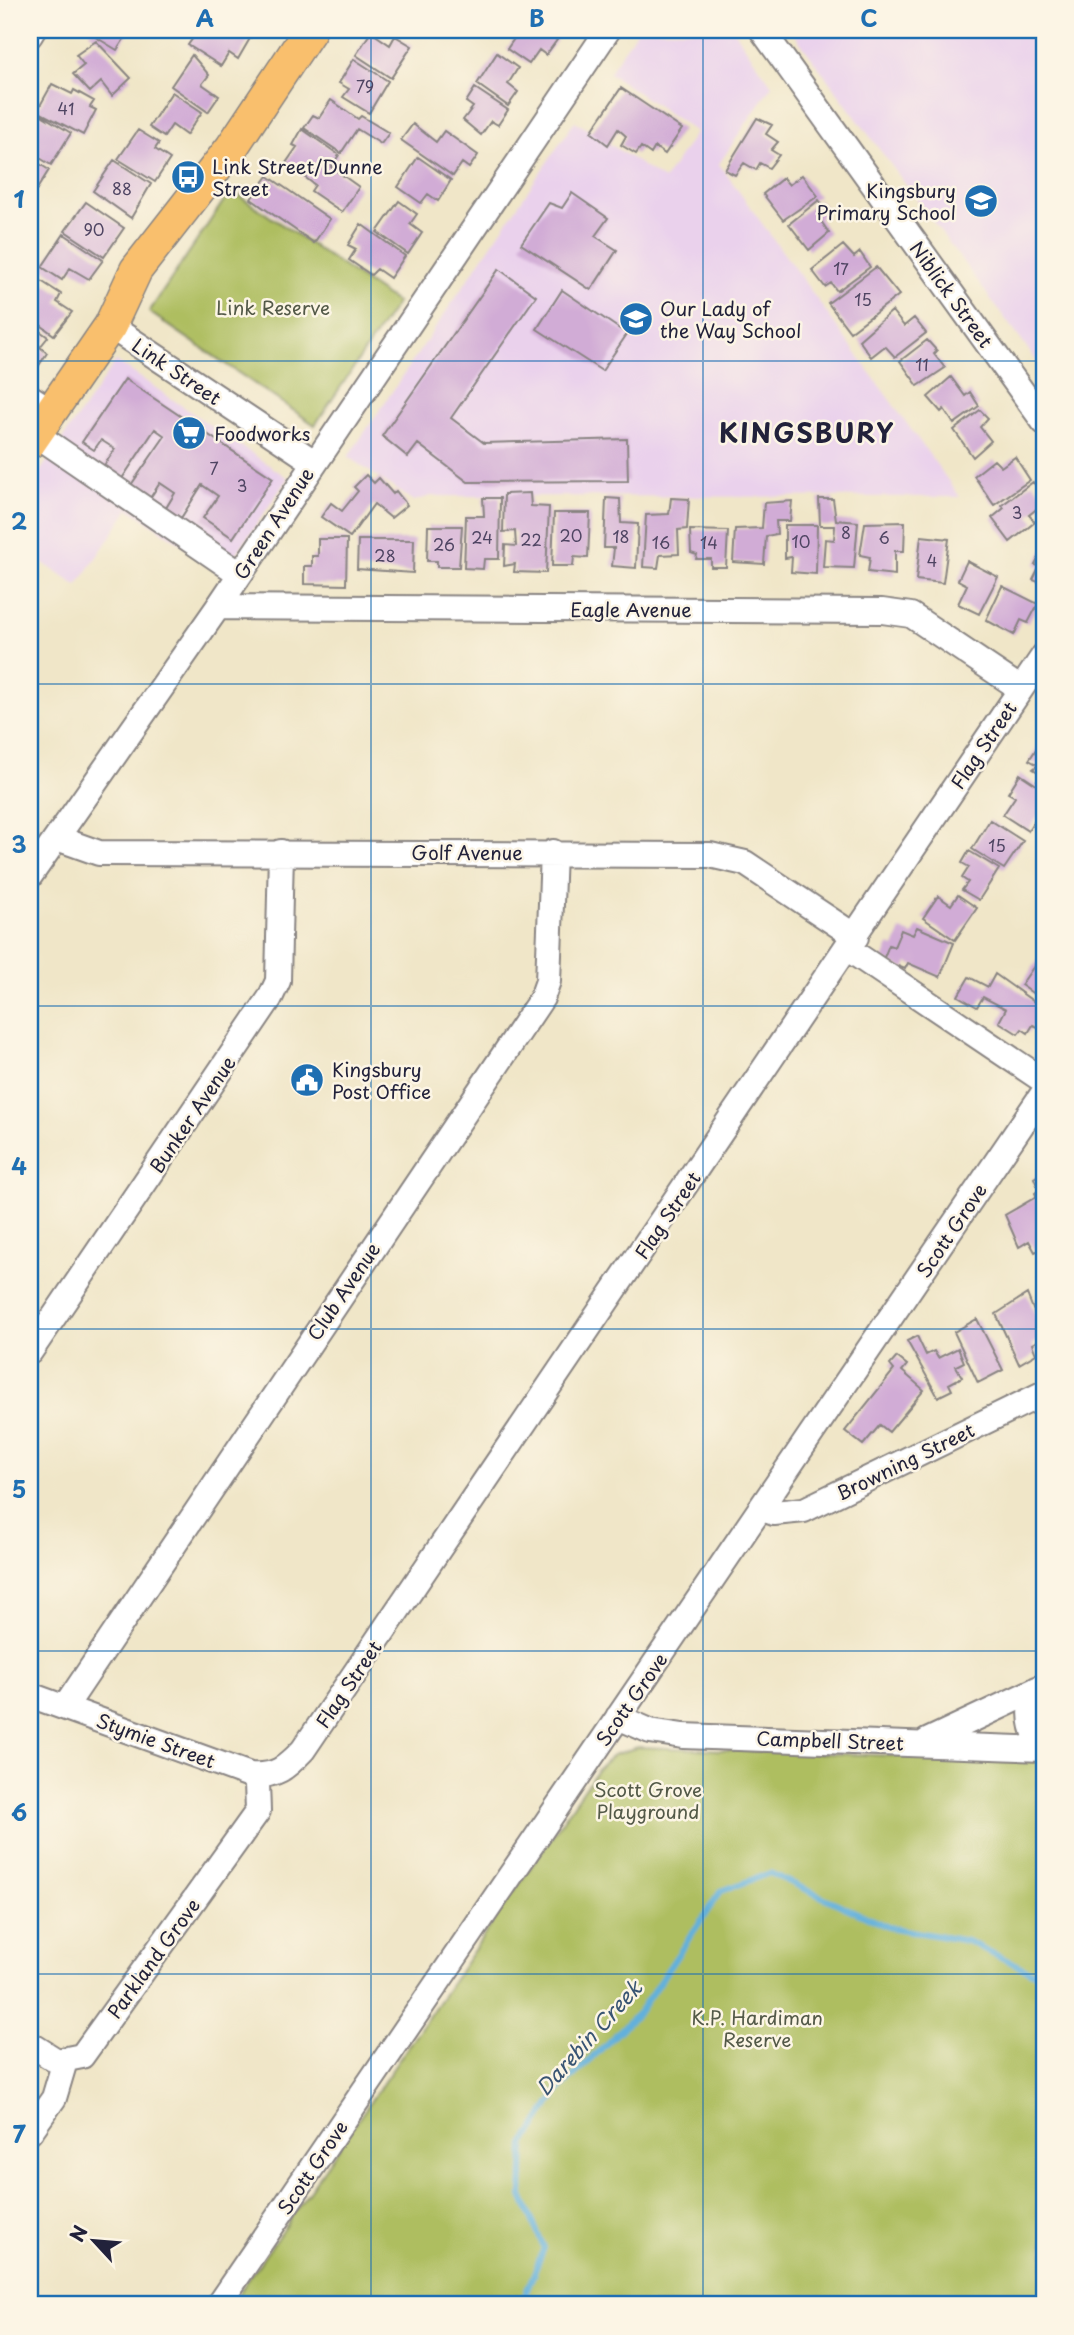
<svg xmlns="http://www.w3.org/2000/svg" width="1074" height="2335" viewBox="0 0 1074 2335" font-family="'Playpen Sans',sans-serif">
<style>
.built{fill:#ead1ec}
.green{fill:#aebe61;stroke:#68704e;stroke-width:2}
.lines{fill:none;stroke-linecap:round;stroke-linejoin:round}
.stream{stroke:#62b0db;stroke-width:6}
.building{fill:#d1acd6}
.minor-casing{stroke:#898482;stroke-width:28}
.major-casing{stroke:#898482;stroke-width:35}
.minor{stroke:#fff;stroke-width:24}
.major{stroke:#f9bf6d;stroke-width:32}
.grid{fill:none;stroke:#1f6fb2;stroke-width:2;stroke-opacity:0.55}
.labels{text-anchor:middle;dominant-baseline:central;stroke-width:5;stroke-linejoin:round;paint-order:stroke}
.number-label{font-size:16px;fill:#4e4462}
.poi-label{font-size:19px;fill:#22223b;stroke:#fcf5e5;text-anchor:start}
.street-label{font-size:19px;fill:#22223b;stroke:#fcf5e5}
.park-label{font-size:19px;fill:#535948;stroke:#fcf5e5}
.water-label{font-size:21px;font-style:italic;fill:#385473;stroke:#fcf5e5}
.district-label{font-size:26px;font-weight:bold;letter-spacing:2px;fill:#22223b;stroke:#fcf5e5}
.neatline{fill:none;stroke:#1f6fb2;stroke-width:2.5}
.grid-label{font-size:23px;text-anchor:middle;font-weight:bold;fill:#1f6fb2}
</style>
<rect width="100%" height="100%" fill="#fcf5e5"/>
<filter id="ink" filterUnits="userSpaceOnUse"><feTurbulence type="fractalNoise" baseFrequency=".0143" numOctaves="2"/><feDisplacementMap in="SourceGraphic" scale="14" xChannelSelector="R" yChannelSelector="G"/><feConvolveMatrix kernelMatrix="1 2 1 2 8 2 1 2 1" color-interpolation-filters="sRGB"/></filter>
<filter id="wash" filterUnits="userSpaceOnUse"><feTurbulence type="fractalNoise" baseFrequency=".00686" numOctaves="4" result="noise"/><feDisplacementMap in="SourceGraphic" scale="28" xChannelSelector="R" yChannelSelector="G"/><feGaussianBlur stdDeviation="1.57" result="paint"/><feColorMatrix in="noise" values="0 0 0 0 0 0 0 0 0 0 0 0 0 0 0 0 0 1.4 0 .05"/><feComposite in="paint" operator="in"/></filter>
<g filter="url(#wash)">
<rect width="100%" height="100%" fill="#f0e6c8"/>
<!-- built -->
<path class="built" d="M 637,30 L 733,30 L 772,85 L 719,164 L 960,497 L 431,496 L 414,501 L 348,457 L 575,121 L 664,180 L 696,132 L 609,73 Z
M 791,30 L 1044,30 L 1044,371 Z
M 116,361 L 288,478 L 224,572 L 129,509 L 77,586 L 30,554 L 30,486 Z"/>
<!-- green -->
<path class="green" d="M 231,190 L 397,303 L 315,425 L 149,312 Z
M 638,1747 L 1044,1761 L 1044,2305 L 231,2305 L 598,1769 L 613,1755 Z"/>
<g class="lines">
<!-- stream -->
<path class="stream" d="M 521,2305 L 544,2248 L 522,2196 L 524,2145 L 559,2090 L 639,2012 L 721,1891 L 770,1873 L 888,1927 L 967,1941 L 1044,1978"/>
</g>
<g id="blocks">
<!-- building -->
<path class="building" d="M 91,30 L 130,30 L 117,50 L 89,33 Z
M 193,30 L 243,30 L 252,35 L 238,59 L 229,53 L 221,66 L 188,45 L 195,35 Z
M 520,30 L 543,30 L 557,40 L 546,55 L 539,50 L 529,64 L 507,49 Z
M 371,32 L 390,45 L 395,36 L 412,46 L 391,78 L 356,55 Z
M 96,41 L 131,78 L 112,96 L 101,82 L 90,92 L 73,74 L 84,65 L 76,55 Z
M 497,53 L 518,68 L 508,84 L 518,92 L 508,106 L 477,84 Z
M 192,55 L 209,75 L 202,84 L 219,96 L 208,112 L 171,86 Z
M 354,59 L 388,81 L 369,113 L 343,97 L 349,89 L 339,83 Z
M 52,84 L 72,94 L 74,90 L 94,101 L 90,107 L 96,110 L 83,135 L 37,111 Z
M 475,88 L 508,110 L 498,125 L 491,121 L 481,135 L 463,120 L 473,107 L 466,102 Z
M 621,88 L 682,129 L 665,154 L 655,147 L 651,154 L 641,147 L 636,154 L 621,145 L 626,136 L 618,129 L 608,145 L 591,132 Z
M 172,92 L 202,112 L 186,135 L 172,125 L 164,137 L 149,127 Z
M 331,100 L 358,119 L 361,116 L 389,133 L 381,144 L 357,129 L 341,153 L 304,128 L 313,115 L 319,118 Z
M 33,110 L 71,133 L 51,165 L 30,152 L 37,138 L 30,134 L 30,117 Z
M 757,118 L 772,125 L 766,134 L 778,142 L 771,150 L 779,155 L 769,168 L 760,163 L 756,170 L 744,163 L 735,175 L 725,170 Z
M 413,124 L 436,142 L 444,131 L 478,155 L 469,168 L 462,163 L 453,176 L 401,140 Z
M 302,129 L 339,155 L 331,167 L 359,187 L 342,212 L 311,191 L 315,185 L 286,163 L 297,147 L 293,145 Z
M 138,130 L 159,143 L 155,149 L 170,159 L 155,182 L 118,159 Z
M 418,157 L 451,180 L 438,201 L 428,194 L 421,203 L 398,187 Z
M 30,158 L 49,170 L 30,200 Z
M 114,160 L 151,184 L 131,218 L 93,191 Z
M 802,175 L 818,196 L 783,220 L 763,194 L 783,178 L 789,185 Z
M 268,176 L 330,219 L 314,243 L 251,199 Z
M 572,193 L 608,218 L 595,236 L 617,250 L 591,290 L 521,244 L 549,203 L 562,208 Z
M 819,200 L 827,210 L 819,218 L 829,233 L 809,250 L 789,224 Z
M 399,201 L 417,214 L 410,224 L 422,233 L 408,254 L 377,232 Z
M 86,202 L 124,228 L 104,257 L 65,231 Z
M 361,224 L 405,256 L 390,278 L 377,269 L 371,275 L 349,260 L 356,249 L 348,245 Z
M 64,234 L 103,260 L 89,279 L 70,268 L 62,280 L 42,267 Z
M 843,245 L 854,257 L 860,252 L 870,267 L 837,291 L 831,283 L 825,287 L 812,270 Z
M 876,267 L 899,295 L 850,332 L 828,303 Z
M 499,269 L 536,296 L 451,418 L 484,443 L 627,439 L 628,481 L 468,482 L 418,444 L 408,457 L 382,436 Z
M 35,277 L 61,294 L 57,302 L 72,312 L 54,335 L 30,317 L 30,283 Z
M 562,290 L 627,334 L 602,371 L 537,329 Z
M 892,311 L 904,326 L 914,318 L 926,333 L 895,357 L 885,346 L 871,357 L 859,340 Z
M 30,324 L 48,337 L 40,347 L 47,353 L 34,373 L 30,372 Z
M 927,340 L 937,351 L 934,354 L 945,368 L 918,386 L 900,361 Z
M 951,377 L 965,396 L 970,392 L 979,406 L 954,424 L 944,409 L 941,412 L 928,397 Z
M 125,379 L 273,478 L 233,538 L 203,518 L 218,496 L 202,485 L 181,518 L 166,508 L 175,493 L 160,483 L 150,498 L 131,485 L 165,436 L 155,429 L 121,480 L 103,467 L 115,449 L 101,440 L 94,450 L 82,442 Z
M 980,410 L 988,418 L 980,427 L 991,441 L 973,457 L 954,430 Z
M 1015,457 L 1030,480 L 994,505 L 974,476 L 994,460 L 1001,467 Z
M 366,475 L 374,483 L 379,478 L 393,494 L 396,491 L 407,505 L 391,518 L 374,504 L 350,537 L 321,517 L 331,503 L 342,511 L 358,491 L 354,487 Z
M 1033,482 L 1044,496 L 1044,503 L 1029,515 L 1035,522 L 1010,542 L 992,518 L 1004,508 L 1002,505 Z
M 530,493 L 531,506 L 549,507 L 546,573 L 514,572 L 515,564 L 504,566 L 505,545 L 516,546 L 515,531 L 503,532 L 504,494 Z
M 483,498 L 500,498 L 499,559 L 484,559 L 483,569 L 464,568 L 466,516 L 484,516 Z
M 606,498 L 620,499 L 621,523 L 638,524 L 636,568 L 612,566 L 614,548 L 604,548 Z
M 671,498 L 689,499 L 687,529 L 678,530 L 679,554 L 660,555 L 658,568 L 643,567 L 646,515 L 669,514 Z
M 819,499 L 833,499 L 836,520 L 858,522 L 854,568 L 823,567 L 825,539 L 834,540 L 835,526 L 820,526 Z
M 792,501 L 790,521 L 776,521 L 777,534 L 766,536 L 764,564 L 733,562 L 735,529 L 762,528 L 764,503 Z
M 554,513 L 590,513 L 588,558 L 574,557 L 573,566 L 552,566 Z
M 905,522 L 904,551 L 895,551 L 895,575 L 868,572 L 870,557 L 860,555 L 865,523 Z
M 785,525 L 817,525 L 816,574 L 791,572 L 792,557 L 785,558 Z
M 428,526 L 462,526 L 459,567 L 437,567 L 437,561 L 427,561 Z
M 690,530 L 728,531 L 726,567 L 711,567 L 711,559 L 696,559 L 697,555 L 691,553 Z
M 921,536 L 949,539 L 943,583 L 916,580 Z
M 318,539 L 347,539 L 346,585 L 304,584 L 304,566 L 312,566 L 312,556 L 318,556 Z
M 358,540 L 414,540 L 413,573 L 357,569 Z
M 1044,548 L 1044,584 L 1033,580 L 1040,566 L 1035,565 Z
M 967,561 L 998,577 L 979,614 L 958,604 L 967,585 L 958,580 Z
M 1002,586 L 1038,604 L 1028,623 L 1021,620 L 1014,635 L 986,620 Z
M 1044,737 L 1044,785 L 1037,780 L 1041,774 L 1033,769 L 1038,765 L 1029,760 Z
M 1020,774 L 1044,790 L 1044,806 L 1028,831 L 1003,815 L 1015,797 L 1008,793 Z
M 990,820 L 1023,841 L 1004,869 L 972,849 Z
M 969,851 L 999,869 L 979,900 L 962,890 L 968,882 L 962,878 L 969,867 L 962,863 Z
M 958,895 L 977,908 L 955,940 L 923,918 L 938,896 L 951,905 Z
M 917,927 L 954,943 L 940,977 L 908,963 L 905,969 L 883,960 L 889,945 L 894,947 L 901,930 L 913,935 Z
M 1041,956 L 1044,958 L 1044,1001 L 1021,985 Z
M 995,974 L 1044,1009 L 1044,1017 L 1038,1027 L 1033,1025 L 1028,1033 L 1022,1029 L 1018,1034 L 999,1022 L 1006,1009 L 983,997 L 977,1007 L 958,996 L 969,977 L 988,987 Z
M 1044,1172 L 1044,1212 L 1035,1193 L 1039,1190 L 1034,1178 Z
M 1036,1197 L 1044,1215 L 1044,1248 L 1035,1252 L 1029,1241 L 1019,1247 L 1005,1215 Z
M 1027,1294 L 1044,1337 L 1032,1344 L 1036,1354 L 1019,1364 L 996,1314 Z
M 1044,1300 L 1044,1322 L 1036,1305 Z
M 977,1319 L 1003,1370 L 978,1383 L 954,1332 Z
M 917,1336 L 926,1355 L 934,1351 L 938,1358 L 958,1348 L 964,1362 L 956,1366 L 962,1377 L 949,1384 L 952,1390 L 938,1397 L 907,1341 Z
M 897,1357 L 907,1365 L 902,1371 L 924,1390 L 889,1432 L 880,1425 L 863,1445 L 845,1431 L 894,1370 L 890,1365 Z"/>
</g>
</g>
<g filter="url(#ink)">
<use href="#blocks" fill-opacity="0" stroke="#898482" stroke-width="2"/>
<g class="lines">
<!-- minor casing -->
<g class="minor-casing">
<path id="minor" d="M 762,30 L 1044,422
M 30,35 L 33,30
M 110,326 L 314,462
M 30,397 L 52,411
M 37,435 L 240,574
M 218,607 L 882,611 L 911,615 L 1021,689
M 57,838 L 99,853 L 710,855 L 745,863 L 856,937
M 30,876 L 218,607 L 608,30
M 848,949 L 1044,1081
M 30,1352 L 270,998 L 278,981 L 281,852
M 763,1509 L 774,1513 L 804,1510 L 1044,1393
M 1037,1689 C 1027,1710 1030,1729 1043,1749
M 30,1695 L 250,1775 C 276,1777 286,1768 303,1750 L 1044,655
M 65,1707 L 542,998 L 548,981 L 553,852
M 618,1717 L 650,1731 L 683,1736 L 1044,1749
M 927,1741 L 1044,1686
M 30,2044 L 57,2061 L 82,2056 L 258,1811 L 257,1783 L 250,1775
M 30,2132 L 54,2098 L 65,2061
M 218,2305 L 1044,1092"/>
</g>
<!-- major casing -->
<g class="major-casing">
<path id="major" d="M 30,442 L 110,326 L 136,270 L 232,147 L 310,30"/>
</g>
<!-- minor -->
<use href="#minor" class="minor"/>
<!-- major -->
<use href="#major" class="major"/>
</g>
</g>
<!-- grid -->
<path class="grid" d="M 371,30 L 371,2305M 703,30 L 703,2305M 30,361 L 1044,361M 30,684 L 1044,684M 30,1006 L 1044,1006M 30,1329 L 1044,1329M 30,1651 L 1044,1651M 30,1974 L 1044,1974"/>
<!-- icons -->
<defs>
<g id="bus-disc" transform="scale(1.75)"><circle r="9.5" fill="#1f6fb2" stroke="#fcf5e5"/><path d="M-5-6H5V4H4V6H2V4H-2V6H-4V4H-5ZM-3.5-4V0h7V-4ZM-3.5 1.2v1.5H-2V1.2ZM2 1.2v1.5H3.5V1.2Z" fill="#fff"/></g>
<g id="school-disc" transform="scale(1.75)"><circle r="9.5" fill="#1f6fb2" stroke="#fcf5e5"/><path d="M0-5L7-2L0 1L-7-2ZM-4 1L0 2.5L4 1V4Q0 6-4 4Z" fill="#fff"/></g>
<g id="supermarket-disc" transform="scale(1.75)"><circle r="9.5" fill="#1f6fb2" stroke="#fcf5e5"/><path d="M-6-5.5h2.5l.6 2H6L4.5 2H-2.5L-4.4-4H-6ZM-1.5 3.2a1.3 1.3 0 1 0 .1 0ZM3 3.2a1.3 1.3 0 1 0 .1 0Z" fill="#fff"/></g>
<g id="civic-disc" transform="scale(1.75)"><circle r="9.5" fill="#1f6fb2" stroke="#fcf5e5"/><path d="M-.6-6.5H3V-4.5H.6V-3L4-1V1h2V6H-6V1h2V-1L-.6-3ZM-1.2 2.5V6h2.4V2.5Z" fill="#fff"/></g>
</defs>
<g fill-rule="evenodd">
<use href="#bus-disc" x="188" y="177"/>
<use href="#school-disc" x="981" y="201"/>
<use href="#school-disc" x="636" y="319"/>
<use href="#supermarket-disc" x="189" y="433"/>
<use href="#civic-disc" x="307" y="1080"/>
</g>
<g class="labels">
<!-- number labels -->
<g class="number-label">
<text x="365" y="86">79</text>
<text x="66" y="108">41</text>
<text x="122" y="188">88</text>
<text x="94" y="229">90</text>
<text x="841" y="268">17</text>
<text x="863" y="299">15</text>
<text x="922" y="364">11</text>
<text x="214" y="468">7</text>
<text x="242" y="485">3</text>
<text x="1017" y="512">3</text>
<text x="846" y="532">8</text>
<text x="571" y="535">20</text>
<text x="621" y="536">18</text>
<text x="482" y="537">24</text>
<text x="884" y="537">6</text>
<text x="531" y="539">22</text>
<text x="801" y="541">10</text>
<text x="661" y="542">16</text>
<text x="709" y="542">14</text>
<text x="444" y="544">26</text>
<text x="385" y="555">28</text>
<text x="932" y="560">4</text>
<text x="997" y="845">15</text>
</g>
<!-- poi labels -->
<g class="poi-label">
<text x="212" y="166">Link Street/Dunne<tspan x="212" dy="22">Street</tspan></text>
<text x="956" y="190" text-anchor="end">Kingsbury<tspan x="956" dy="22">Primary School</tspan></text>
<text x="660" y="308">Our Lady of<tspan x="660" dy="22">the Way School</tspan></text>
<text x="214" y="433">Foodworks</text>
<text x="332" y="1069">Kingsbury<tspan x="332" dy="22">Post Office</tspan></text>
</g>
<!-- street labels -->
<g class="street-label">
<text transform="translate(952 294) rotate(54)">Niblick Street</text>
<text transform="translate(177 371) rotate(34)">Link Street</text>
<text transform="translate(273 523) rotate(-57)">Green Avenue</text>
<text x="631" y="609">Eagle Avenue</text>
<text transform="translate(983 745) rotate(-56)">Flag Street</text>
<text x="467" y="852">Golf Avenue</text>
<text transform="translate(192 1114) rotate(-56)">Bunker Avenue</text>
<text transform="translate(667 1215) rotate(-56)">Flag Street</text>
<text transform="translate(951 1230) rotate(-56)">Scott Grove</text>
<text transform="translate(343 1291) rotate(-56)">Club Avenue</text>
<text transform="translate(905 1461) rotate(-26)">Browning Street</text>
<text transform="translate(348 1684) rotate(-56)">Flag Street</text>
<text transform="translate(631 1699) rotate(-55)">Scott Grove</text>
<text transform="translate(156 1740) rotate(20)">Stymie Street</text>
<text transform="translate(830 1740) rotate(2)">Campbell Street</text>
<text transform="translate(153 1958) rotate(-54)">Parkland Grove</text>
<text transform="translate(312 2167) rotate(-56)">Scott Grove</text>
</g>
<!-- park labels -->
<g class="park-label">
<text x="273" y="307">Link Reserve</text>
<text x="648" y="1789">Scott Grove<tspan x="648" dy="22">Playground</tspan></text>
<text x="757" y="2017">K.P. Hardiman<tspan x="757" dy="22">Reserve</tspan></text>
</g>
<!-- water labels -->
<g class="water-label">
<text transform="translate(588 2037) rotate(-48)">Darebin Creek</text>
</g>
<!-- district labels -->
<g class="district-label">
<text x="807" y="432">KINGSBURY</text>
</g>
</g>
<!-- margin -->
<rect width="1074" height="2335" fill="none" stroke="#fcf5e5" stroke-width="77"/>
<!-- north arrow -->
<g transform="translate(94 2241) rotate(296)" stroke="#fcf5e5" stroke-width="5" paint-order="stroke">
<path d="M0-5L12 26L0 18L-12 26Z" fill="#22223b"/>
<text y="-10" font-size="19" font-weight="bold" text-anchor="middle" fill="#22223b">N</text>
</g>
<rect x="38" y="38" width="998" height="2258" class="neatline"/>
<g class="grid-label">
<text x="205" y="27">A</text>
<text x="537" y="27">B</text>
<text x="869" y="27">C</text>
<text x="19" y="208">1</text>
<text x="19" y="530">2</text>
<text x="19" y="853">3</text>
<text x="19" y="1175">4</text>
<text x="19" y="1498">5</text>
<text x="19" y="1821">6</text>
<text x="19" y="2143">7</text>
</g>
</svg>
